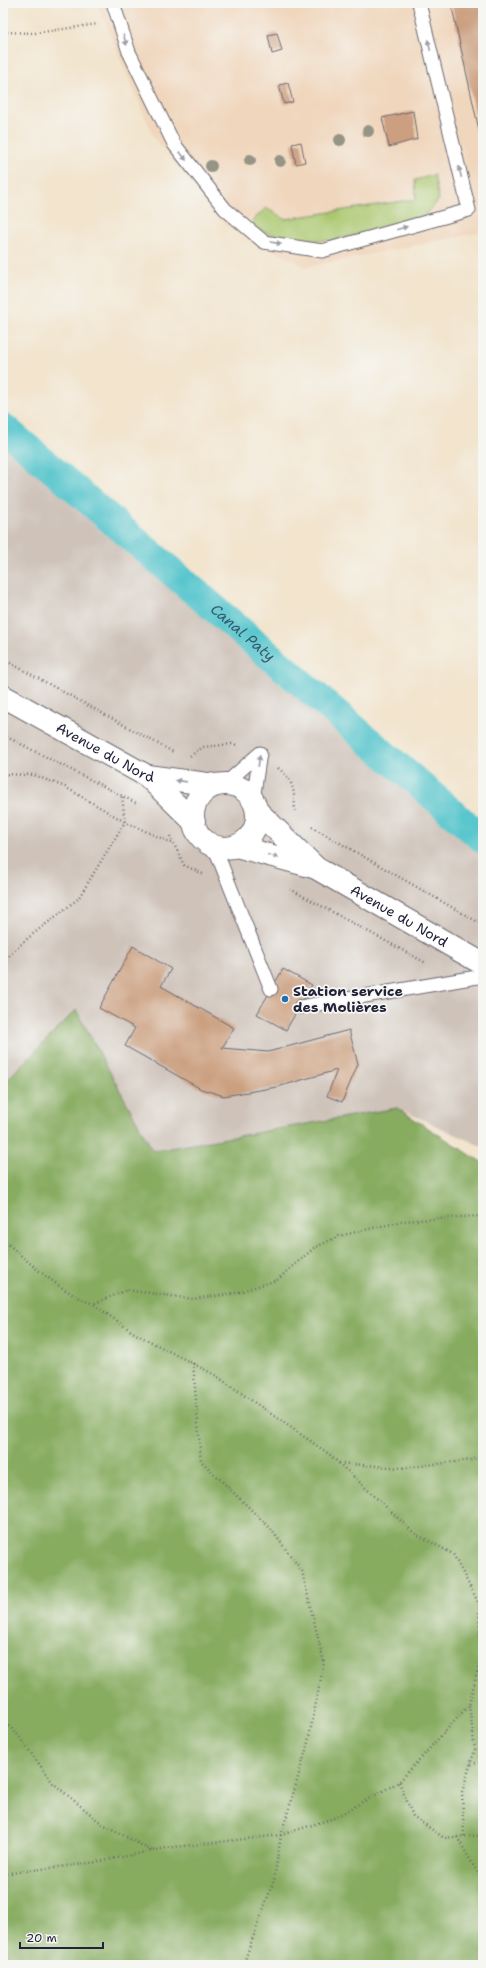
<svg xmlns="http://www.w3.org/2000/svg" width="486" height="1968" viewBox="0 0 486 1968" font-family="'Shantell Sans',sans-serif">
<style>
.built{fill:#f0d6bc}
.industrial{fill:#cec2b9}
.green{fill:#aac76e;stroke:#667454}
.forest{fill:#87ac61;stroke:#54674e}
.lines{fill:none;stroke-linecap:round;stroke-linejoin:round}
.canal{stroke:#58c6cd;stroke-width:29}
.building{fill:#cb9f7f}
.lane-casing{stroke:#6b666e;stroke-width:15}
.secondary-casing{stroke:#6b666e;stroke-width:24}
.path{stroke:#6b666e;stroke-width:2.5;stroke-dasharray:1 3;stroke-linecap:butt}
.lane{stroke:#fff;stroke-width:13}
.secondary{stroke:#fff;stroke-width:22}
.tree{fill:#969585}
.oneway{fill:#9c9ca7}
.poi-dot{fill:#1f6fb2;stroke:#f6f6f2;stroke-width:1.5}
.labels{text-anchor:middle;dominant-baseline:central;stroke-width:3.5;stroke-linejoin:round;paint-order:stroke}
.street-label{font-size:14px;fill:#22223b;stroke:#f6f6f2}
.poi-label{font-size:14px;font-weight:bold;fill:#22223b;stroke:#f6f6f2;text-anchor:start}
.water-label{font-size:15px;font-style:italic;fill:#355b6e;stroke:#f6f6f2}
</style>
<rect width="100%" height="100%" fill="#f6f6f2"/>
<filter id="ink" filterUnits="userSpaceOnUse"><feTurbulence type="fractalNoise" baseFrequency=".025" numOctaves="2"/><feDisplacementMap in="SourceGraphic" scale="8" xChannelSelector="R" yChannelSelector="G"/><feConvolveMatrix kernelMatrix="1 2 1 2 8 2 1 2 1" color-interpolation-filters="sRGB"/></filter>
<filter id="wash" filterUnits="userSpaceOnUse"><feTurbulence type="fractalNoise" baseFrequency=".012" numOctaves="4" result="noise"/><feDisplacementMap in="SourceGraphic" scale="16" xChannelSelector="R" yChannelSelector="G"/><feGaussianBlur stdDeviation="0.9" result="paint"/><feColorMatrix in="noise" values="0 0 0 0 0 0 0 0 0 0 0 0 0 0 0 0 0 1.4 0 .05"/><feComposite in="paint" operator="in"/></filter>
<g filter="url(#wash)">
<rect width="100%" height="100%" fill="#f2e4cd"/>
<!-- built -->
<path class="built" d="M 97,3 L 483,3 L 483,232 L 306,267 L 227,226 L 154,138 Z"/>
<!-- industrial -->
<path class="industrial" d="M 3,444 L 84,513 L 272,665 L 478,841 L 483,843 L 483,1147 L 397,1108 L 153,1151 L 76,1010 L 3,1084 Z"/>
<!-- green -->
<path class="green" d="M 434,175 L 439,200 L 422,218 L 331,241 L 282,238 L 251,227 L 253,220 L 266,208 L 285,219 L 416,199 L 415,180 Z"/>
<!-- forest -->
<path class="forest" d="M 76,1010 L 153,1151 L 397,1108 L 483,1163 L 483,1965 L 3,1965 L 3,1084 Z"/>
<g class="lines">
<!-- canal -->
<path class="canal" id="s1" d="M 3,427 L 483,839"/>
</g>
<g id="blocks">
<!-- building -->
<path class="building" d="M 451,3 L 483,3 L 483,144 L 482,144 Z
M 277,33 L 282,51 L 272,54 L 268,35 Z
M 288,83 L 293,102 L 284,104 L 279,85 Z
M 413,111 L 417,139 L 389,147 L 382,118 Z
M 301,142 L 305,162 L 296,164 L 292,144 Z
M 133,946 L 171,969 L 161,986 L 234,1028 L 222,1048 L 268,1052 L 349,1030 L 358,1064 L 342,1102 L 327,1096 L 337,1070 L 277,1087 L 224,1096 L 201,1089 L 125,1046 L 135,1028 L 99,1008 Z
M 283,969 L 312,985 L 286,1030 L 257,1014 Z"/>
</g>
</g>
<g filter="url(#ink)">
<use href="#blocks" fill-opacity="0" stroke="#6b666e" stroke-width="1"/>
<g class="lines">
<!-- lane casing -->
<g class="lane-casing">
<path id="lane" d="M 113,3 L 129,52 L 174,144 L 225,209 L 264,242 L 322,251 L 469,210 L 419,3
M 226,783 L 260,753 L 253,800
M 214,846 L 271,989
M 300,1007 L 483,976"/>
</g>
<!-- secondary casing -->
<g class="secondary-casing">
<g id="secondary">
<path id="s2" d="M 3,696 L 147,776 L 215,785"/>
<path d="M 147,776 L 194,822"/>
<circle cx="225" cy="816" r="32"/>
<path id="s3" d="M 257,811 L 316,868 L 483,964"/>
<path d="M 236,846 L 313,867"/>
</g>
</g>
<!-- path -->
<path class="path" d="M 3,32 L 35,33 L 98,24
M 3,659 L 175,753
M 3,735 L 136,803
M 190,756 L 203,747 L 232,744 L 238,745
M 278,768 C 295,781 294,792 295,811
M 3,774 L 34,775 L 65,787 L 125,822 L 174,844
M 312,827 L 483,925
M 170,836 L 184,865 L 203,874
M 290,889 L 426,963
M 3,961 L 28,938 L 78,899 L 125,822 L 122,796
M 3,1239 C 26,1261 64,1294 93,1304
M 193,1363 L 201,1461 L 270,1528 L 302,1571 L 324,1663 L 307,1747 L 281,1835 L 274,1880 L 243,1965
M 339,1463 L 402,1468 L 472,1460 L 483,1456
M 3,1720 L 18,1735 L 53,1783 L 101,1823 L 152,1851
M 471,1764 L 480,1762 L 483,1759
M 399,1782 L 413,1816 L 444,1838 L 483,1835
M 464,1836 L 462,1792 L 475,1749 L 469,1705
M 457,1837 L 482,1880 L 483,1885
M 3,1874 L 98,1862 L 166,1848 L 281,1835 L 334,1818 L 399,1782 L 469,1705 L 480,1661 L 479,1604 L 453,1554 L 414,1533 L 329,1454 L 215,1375 L 134,1333 L 93,1304 L 127,1290 L 193,1299 L 236,1293 L 277,1280 L 314,1248 L 339,1236 L 404,1221 L 476,1216 L 483,1218"/>
<!-- lane -->
<use href="#lane" class="lane"/>
<!-- secondary -->
<use href="#secondary" class="secondary"/>
</g>
<!-- trees -->
<g class="tree">
<circle cx="368" cy="131" r="6"/>
<circle cx="340" cy="140" r="6"/>
<circle cx="250" cy="160" r="6"/>
<circle cx="280" cy="161" r="6"/>
<circle cx="211" cy="166" r="6"/>
</g>
<!-- one-way arrows -->
<defs><path id="oneway-solid" d="M-6-.8H1V-3.2L6.5 0L1 3.2V.8H-6Z"/></defs>
<g class="oneway">
<use href="#oneway-solid" transform="translate(125 40) rotate(72)"/>
<use href="#oneway-solid" transform="translate(429 45) rotate(-104)"/>
<use href="#oneway-solid" transform="translate(183 156) rotate(52)"/>
<use href="#oneway-solid" transform="translate(460 172) rotate(-104)"/>
<use href="#oneway-solid" transform="translate(402 228) rotate(-16)"/>
<use href="#oneway-solid" transform="translate(276 243) rotate(9)"/>
<use href="#oneway-solid" transform="translate(259 761) rotate(-82)"/>
<use href="#oneway-solid" transform="translate(181 781) rotate(-172)"/>
<use href="#oneway-solid" transform="translate(273 856) rotate(15)"/>
</g>
</g>
<!-- markers -->
<circle class="poi-dot" cx="285" cy="999" r="4"/>
<g class="labels">
<!-- street labels -->
<g class="street-label">
<text stroke="none"><textPath href="#s2" startOffset="117">Avenue du Nord</textPath></text>
<text stroke="none"><textPath href="#s3" startOffset="178">Avenue du Nord</textPath></text>
</g>
<!-- poi labels -->
<g class="poi-label">
<text x="293" y="991">Station service<tspan x="293" dy="16">des Molières</tspan></text>
</g>
<!-- water labels -->
<g class="water-label">
<text stroke="none"><textPath href="#s1" startOffset="316">Canal Paty</textPath></text>
</g>
</g>
<!-- margin -->
<rect width="486" height="1968" fill="none" stroke="#f6f6f2" stroke-width="16"/>
<!-- scale -->
<path d="M20 1942v6h83v-6" fill="none" stroke="#22223b" stroke-width="2"/>
<text x="26" y="1942" font-size="12" fill="#22223b" stroke="#f6f6f2" stroke-width="3" paint-order="stroke">20 m</text>
</svg>
